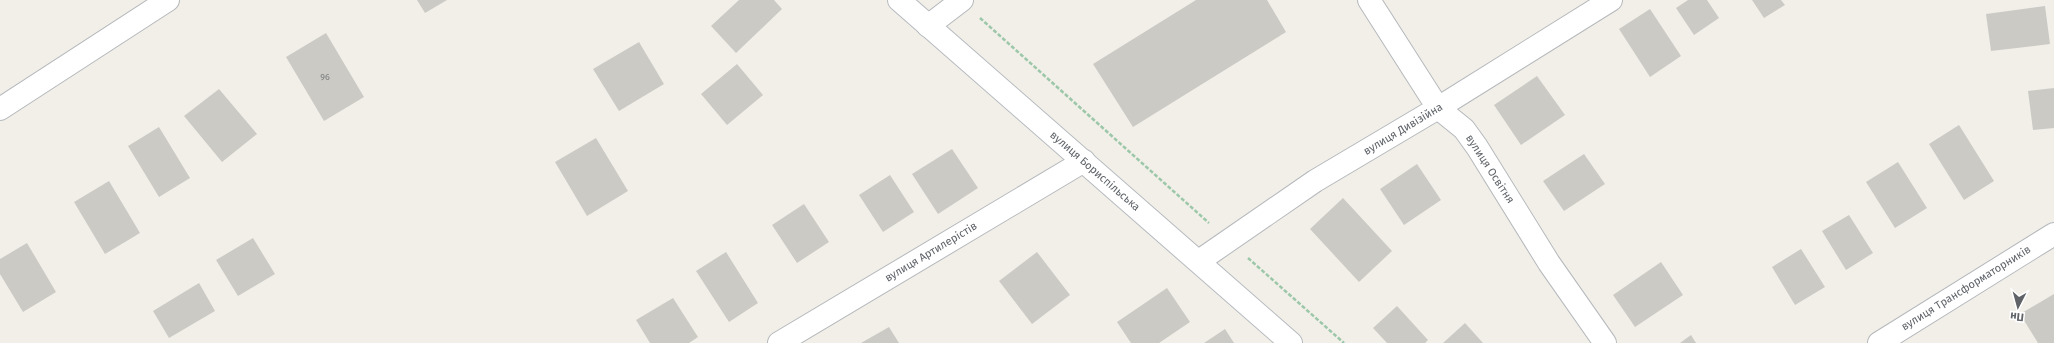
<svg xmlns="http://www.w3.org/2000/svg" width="2054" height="343" viewBox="0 0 2054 343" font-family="'Fira Sans',sans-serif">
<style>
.building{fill:#cccac5}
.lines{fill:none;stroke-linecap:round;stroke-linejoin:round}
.street-casing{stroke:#b5b8bc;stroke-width:24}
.secondary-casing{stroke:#b6babf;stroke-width:24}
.path{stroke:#9cc7a9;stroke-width:2.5;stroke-dasharray:4 2;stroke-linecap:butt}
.street{stroke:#fff;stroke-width:22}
.secondary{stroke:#fff;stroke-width:22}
.labels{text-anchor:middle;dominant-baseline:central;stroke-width:4;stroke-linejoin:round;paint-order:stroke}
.number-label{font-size:9px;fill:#7a7d7f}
.street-label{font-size:11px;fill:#5f6368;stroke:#fff}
</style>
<rect width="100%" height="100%" fill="#f1efe8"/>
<!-- building -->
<path class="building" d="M 417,0 L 447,0 L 425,13 Z
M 739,0 L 774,0 L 782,9 L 736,53 L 711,26 Z
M 1196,0 L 1267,0 L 1286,32 L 1133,127 L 1093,64 Z
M 1688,0 L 1707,0 L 1719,18 L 1694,35 L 1676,8 Z
M 1752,0 L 1781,0 L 1785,5 L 1764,18 Z
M 2045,6 L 2050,44 L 1991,51 L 1986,14 Z
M 1650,9 L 1681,56 L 1650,77 L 1619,29 Z
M 326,33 L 364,97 L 324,121 L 286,57 Z
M 639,42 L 664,84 L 619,111 L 593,69 Z
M 737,64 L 763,95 L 727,125 L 701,94 Z
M 1537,76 L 1565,115 L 1521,145 L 1494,105 Z
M 2054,88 L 2054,128 L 2033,130 L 2028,91 Z
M 219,89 L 257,134 L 222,162 L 184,116 Z
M 1959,125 L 1994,181 L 1964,200 L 1929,144 Z
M 159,127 L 190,178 L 159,197 L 128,146 Z
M 596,138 L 628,191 L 587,216 L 555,162 Z
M 952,149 L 978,188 L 938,214 L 912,174 Z
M 1584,154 L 1605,184 L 1564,211 L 1543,181 Z
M 1898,162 L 1927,208 L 1895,228 L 1866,182 Z
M 1417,164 L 1441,200 L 1404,225 L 1380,189 Z
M 890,175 L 914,212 L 883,232 L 859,195 Z
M 109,181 L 140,233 L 105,254 L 74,202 Z
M 1343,198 L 1392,251 L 1359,282 L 1310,229 Z
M 804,204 L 829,242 L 797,263 L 772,225 Z
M 1849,215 L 1873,253 L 1846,270 L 1822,231 Z
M 253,238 L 275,274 L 238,296 L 216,260 Z
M 27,243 L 56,292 L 23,312 L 0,274 L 0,259 Z
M 1801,249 L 1825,287 L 1795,305 L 1772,267 Z
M 726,252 L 758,303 L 729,322 L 696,271 Z
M 1037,252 L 1070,295 L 1032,324 L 999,281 Z
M 1661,262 L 1683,295 L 1635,327 L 1613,295 Z
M 199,283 L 215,311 L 169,338 L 153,311 Z
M 1167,288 L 1190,322 L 1159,343 L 1131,343 L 1117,322 Z
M 2054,294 L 2054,343 L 2038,343 L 2020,314 Z
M 673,298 L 698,337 L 689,343 L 650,343 L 636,320 Z
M 1397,306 L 1428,340 L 1425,343 L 1387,343 L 1373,328 Z
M 1465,323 L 1483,343 L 1443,343 Z
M 889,327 L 899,343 L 861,343 Z
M 1225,329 L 1234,343 L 1204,343 Z
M 1691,335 L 1696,343 L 1680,343 Z"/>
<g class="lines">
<!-- street casing -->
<g class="street-casing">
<path id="street" d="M 1369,0 L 1438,108 L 1464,129 L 1477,147 L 1549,263 L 1605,343
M 928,26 L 962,0
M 0,109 L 168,0
M 1199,261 L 1315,181 L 1438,108 L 1611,0
M 779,343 L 1084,161
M 1879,343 L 2054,234"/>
</g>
<!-- secondary casing -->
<g class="secondary-casing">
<path id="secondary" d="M 899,0 L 1291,343"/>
</g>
<!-- path -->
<path class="path" d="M 980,18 L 1209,223
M 1248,258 L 1344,343"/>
<!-- street -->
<use href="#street" class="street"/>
<!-- secondary -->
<use href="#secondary" class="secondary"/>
</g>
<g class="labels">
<!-- number labels -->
<g class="number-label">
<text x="325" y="77">96</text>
</g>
<!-- street labels -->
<g class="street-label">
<text transform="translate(1403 129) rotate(-31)">вулиця Дивізійна</text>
<text transform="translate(1490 169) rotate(57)">вулиця Освітня</text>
<text transform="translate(1095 171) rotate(41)">вулиця Бориспільська</text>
<text transform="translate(931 252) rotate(-31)">вулиця Артилерістів</text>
<text transform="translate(1966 288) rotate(-32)">вулиця Трансформаторників</text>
</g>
</g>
<!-- north arrow -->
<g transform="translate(2018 307) rotate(186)" stroke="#ffffff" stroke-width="3" paint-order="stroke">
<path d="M0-3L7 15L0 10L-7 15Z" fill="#5f6368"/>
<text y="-6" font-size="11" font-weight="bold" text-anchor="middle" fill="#5f6368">Пн</text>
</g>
</svg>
